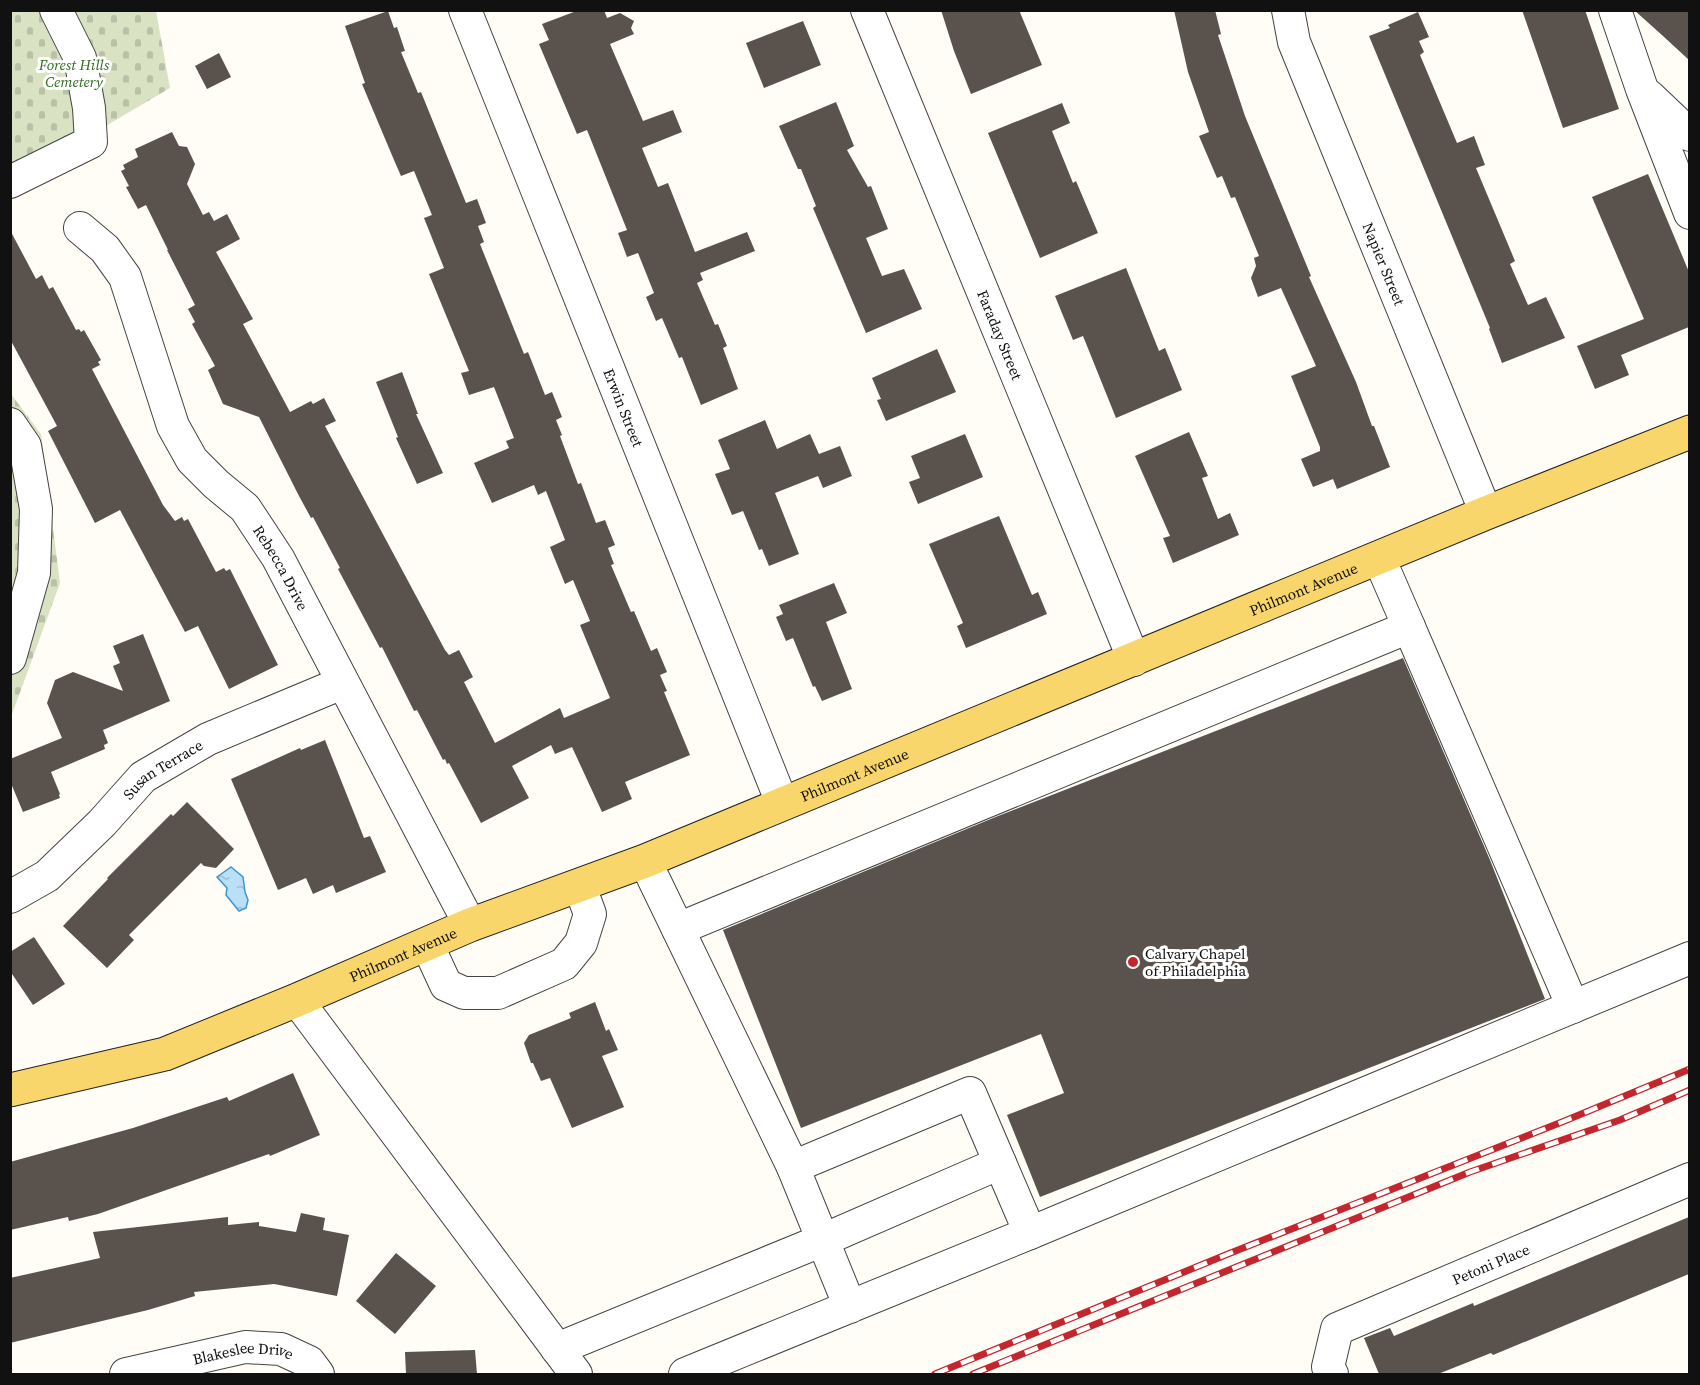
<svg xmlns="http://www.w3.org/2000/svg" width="1700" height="1385" viewBox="0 0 1700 1385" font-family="'Source Serif 4',serif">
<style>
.cemetery{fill:url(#cemetery-stones)}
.water{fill:url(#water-ripples);stroke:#3f96cf;stroke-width:1.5}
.building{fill:#5a524d}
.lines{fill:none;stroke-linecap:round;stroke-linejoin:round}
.minor-casing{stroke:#444;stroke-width:34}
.major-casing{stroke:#222;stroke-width:35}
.minor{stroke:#fff;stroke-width:32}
.major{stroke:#f9d66b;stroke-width:33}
.rail-casing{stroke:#c4262e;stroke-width:7}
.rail{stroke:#fff;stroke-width:4.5;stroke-dasharray:14;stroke-linecap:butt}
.poi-dot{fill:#c4262e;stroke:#fff;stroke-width:2}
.labels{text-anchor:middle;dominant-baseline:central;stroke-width:6;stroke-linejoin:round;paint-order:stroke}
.park-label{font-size:15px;font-style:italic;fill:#2f6b1f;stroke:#fff}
.street-label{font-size:15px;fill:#111;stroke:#fff}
.poi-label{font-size:15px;fill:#111;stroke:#fff;text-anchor:start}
</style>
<defs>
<pattern id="cemetery-stones" width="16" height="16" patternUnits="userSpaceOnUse" patternTransform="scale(1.5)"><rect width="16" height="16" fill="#d9e3c4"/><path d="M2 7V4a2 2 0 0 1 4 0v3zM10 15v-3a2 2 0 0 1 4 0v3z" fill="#b9c2a7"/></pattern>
<pattern id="water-ripples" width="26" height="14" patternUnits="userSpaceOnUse" patternTransform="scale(1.5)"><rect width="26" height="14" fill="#b9e0f7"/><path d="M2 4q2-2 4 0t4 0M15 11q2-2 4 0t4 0" fill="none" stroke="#9ebfd3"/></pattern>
</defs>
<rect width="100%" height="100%" fill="#fffdf5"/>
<!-- cemetery -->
<path class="cemetery" d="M 10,11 L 156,11 L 170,88 L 11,182 Z
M 11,394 L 41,434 L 60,583 L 11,717 Z"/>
<!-- water -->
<path class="water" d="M 231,867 L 243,877 L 245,892 L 248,900 L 246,908 L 239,911 L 226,895 L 227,888 L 217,877 Z"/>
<!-- building -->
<path class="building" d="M 579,10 L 604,10 L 607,18 L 620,13 L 634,21 L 631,28 L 634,34 L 610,44 L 643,121 L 673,110 L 682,132 L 642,148 L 658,187 L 668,183 L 695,252 L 747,232 L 755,251 L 700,273 L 703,280 L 697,283 L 715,325 L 718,324 L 727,346 L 723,348 L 738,389 L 701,405 L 682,357 L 679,358 L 662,318 L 656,321 L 646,297 L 654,293 L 638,253 L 627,257 L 618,233 L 627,230 L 587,130 L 577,134 L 539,44 L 549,40 L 542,24 Z
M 941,10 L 1019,10 L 1042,65 L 971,94 L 954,51 Z
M 1174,10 L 1215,10 L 1221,34 L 1218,35 L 1245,116 L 1297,242 L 1311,276 L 1309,277 L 1356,382 L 1372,426 L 1374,426 L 1390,467 L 1337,489 L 1333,479 L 1313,487 L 1301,459 L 1320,451 L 1320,447 L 1291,376 L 1316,366 L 1281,288 L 1258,297 L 1251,278 L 1256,266 L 1254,258 L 1259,256 L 1235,197 L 1231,198 L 1222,176 L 1217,178 L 1199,136 L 1209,132 L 1188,72 Z
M 1522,10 L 1585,10 L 1619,109 L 1563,128 Z
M 1634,10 L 1689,10 L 1689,60 L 1663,36 Z
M 388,11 L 394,28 L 397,27 L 405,51 L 401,52 L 418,93 L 421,92 L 466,203 L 477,199 L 486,223 L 478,226 L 484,242 L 480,244 L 524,354 L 528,352 L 545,395 L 552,392 L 562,417 L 556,420 L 562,435 L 560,436 L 578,484 L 581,483 L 596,523 L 605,520 L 615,545 L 608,548 L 614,564 L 611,565 L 631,612 L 634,611 L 651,651 L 657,648 L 667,672 L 660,675 L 667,691 L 664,692 L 690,755 L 625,782 L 632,799 L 602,812 L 572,747 L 555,754 L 551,745 L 512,766 L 529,798 L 481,823 L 449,763 L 447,764 L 445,759 L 443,760 L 417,710 L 414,711 L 382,647 L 380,648 L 338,569 L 340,568 L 313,517 L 311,518 L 299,496 L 259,417 L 223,404 L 208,370 L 215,366 L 192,324 L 195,322 L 188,309 L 195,305 L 167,250 L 168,250 L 146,205 L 138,209 L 126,187 L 129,186 L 121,171 L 125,169 L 123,165 L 138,157 L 135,149 L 172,132 L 179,146 L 187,147 L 195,164 L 187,184 L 203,215 L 209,212 L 214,221 L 227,214 L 240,239 L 216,252 L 253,319 L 243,324 L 290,412 L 311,401 L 313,404 L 324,398 L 336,421 L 325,426 L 445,650 L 449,655 L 459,650 L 473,677 L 464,682 L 495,743 L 560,708 L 564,718 L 610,698 L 580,625 L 590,621 L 573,580 L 565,584 L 550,547 L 565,540 L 546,491 L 538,495 L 534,485 L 492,503 L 474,463 L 509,448 L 506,441 L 514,438 L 494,387 L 469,395 L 461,373 L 469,371 L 429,274 L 444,268 L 424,218 L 432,215 L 414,171 L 401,176 L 394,160 L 362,84 L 365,83 L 345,26 Z
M 1418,12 L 1429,37 L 1419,41 L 1424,52 L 1420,55 L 1457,143 L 1474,136 L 1485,165 L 1476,168 L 1515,261 L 1510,264 L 1528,305 L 1546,297 L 1565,338 L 1502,363 L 1489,329 L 1490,328 L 1369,36 L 1390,28 L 1388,25 Z
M 803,21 L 821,65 L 764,88 L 746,43 Z
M 219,53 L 231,77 L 207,89 L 195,66 Z
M 836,102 L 854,146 L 847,150 L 868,187 L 871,186 L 888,229 L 866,238 L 882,276 L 904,269 L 922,309 L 866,333 L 813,208 L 816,206 L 801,169 L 798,169 L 779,126 Z
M 1062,103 L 1070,123 L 1052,131 L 1073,183 L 1076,181 L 1098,233 L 1040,258 L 988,133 Z
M 1648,174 L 1689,272 L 1689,327 L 1621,355 L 1629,375 L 1595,389 L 1577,346 L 1644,319 L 1592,197 Z
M 10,230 L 36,279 L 42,275 L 49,289 L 53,287 L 76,330 L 79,329 L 81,332 L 84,330 L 101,360 L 98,362 L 100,365 L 92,369 L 163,505 L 175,521 L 182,517 L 184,521 L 188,519 L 216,572 L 224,568 L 226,571 L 230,569 L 278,665 L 229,689 L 198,626 L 185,632 L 120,510 L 95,523 L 48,431 L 57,426 L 10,339 Z
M 1126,268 L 1159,351 L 1165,348 L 1182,390 L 1116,418 L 1083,336 L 1073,340 L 1055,296 Z
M 937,349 L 956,392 L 886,421 L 877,400 L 881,399 L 872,378 Z
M 402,372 L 418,414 L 416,414 L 443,473 L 417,484 L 396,438 L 398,437 L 376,382 Z
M 765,420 L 777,449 L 810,434 L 819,454 L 840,446 L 852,476 L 823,488 L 818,476 L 775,493 L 799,554 L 769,566 L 762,549 L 759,550 L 743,511 L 732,515 L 715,474 L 730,469 L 718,440 Z
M 1189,432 L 1208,476 L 1202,478 L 1218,519 L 1230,513 L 1239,535 L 1173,563 L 1163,538 L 1170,536 L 1135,456 Z
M 965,434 L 983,477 L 918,504 L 909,482 L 920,478 L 911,456 Z
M 999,516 L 1032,595 L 1038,592 L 1047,614 L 966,648 L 957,626 L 963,623 L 929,544 Z
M 834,583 L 847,613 L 826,622 L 852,689 L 822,701 L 815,686 L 813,687 L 793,638 L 786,641 L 776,617 L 783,614 L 779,605 Z
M 143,634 L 170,701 L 103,730 L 108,743 L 104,745 L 105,749 L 51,772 L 60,794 L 59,795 L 60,798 L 23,812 L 10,781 L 10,759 L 62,738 L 47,703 L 55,680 L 73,672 L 123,691 L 113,666 L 120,663 L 113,646 Z
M 1403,658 L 1490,860 L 1545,999 L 1040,1197 L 1007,1115 L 1064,1093 L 1041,1034 L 801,1128 L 723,930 L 998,816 Z
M 325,740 L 364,838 L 370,836 L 386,872 L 336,893 L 333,885 L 313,894 L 306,878 L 278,890 L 231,779 L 300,748 L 301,750 Z
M 187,802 L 234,849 L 216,868 L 204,866 L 201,863 L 129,935 L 134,940 L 107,968 L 63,926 L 108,879 L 107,878 L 171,814 L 173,816 Z
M 34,937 L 65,984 L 33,1005 L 10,971 L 10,952 Z
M 595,1002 L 606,1031 L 609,1029 L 618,1050 L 602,1056 L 624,1107 L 572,1128 L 550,1078 L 541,1081 L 533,1063 L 531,1063 L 524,1043 L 529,1035 L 571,1018 L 569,1013 Z
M 293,1073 L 320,1135 L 270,1156 L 269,1154 L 98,1214 L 69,1221 L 68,1217 L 10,1230 L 10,1162 L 133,1128 L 227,1097 L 229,1101 Z
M 301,1213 L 325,1218 L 323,1230 L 349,1235 L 337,1296 L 274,1284 L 194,1292 L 195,1296 L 148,1310 L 10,1343 L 10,1278 L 100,1258 L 93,1232 L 228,1217 L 228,1225 L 259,1222 L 259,1226 L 296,1232 Z
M 1689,1217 L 1689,1274 L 1493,1355 L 1491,1353 L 1438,1374 L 1379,1374 L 1364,1338 L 1390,1328 L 1394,1336 L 1473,1303 L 1474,1306 Z
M 396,1253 L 436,1286 L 395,1334 L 356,1301 Z
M 475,1350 L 477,1374 L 406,1374 L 405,1352 Z"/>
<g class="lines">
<!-- minor casing -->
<g class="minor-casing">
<g id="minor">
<path id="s1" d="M 465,10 L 782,803"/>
<path id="s2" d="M 867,10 L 1134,660"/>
<path id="s3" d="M 1288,10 L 1294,42 L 1486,513"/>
<path d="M 1615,10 L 1642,89 L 1690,213"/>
<path d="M 1649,96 L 1690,135"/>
<path d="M 10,182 L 91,142 L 89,108 L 80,58 L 56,10"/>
<path id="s4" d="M 80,228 L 105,249 L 125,277 L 173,426 L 192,460 L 216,484 L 245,508 L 278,558 L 470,925"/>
<path d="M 10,424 L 25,446 L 36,509 L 34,573 L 10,658"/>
<path d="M 1409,627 L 1573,1007"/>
<path d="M 645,861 L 793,1167"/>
<path id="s5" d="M 10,897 L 47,876 L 102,823 L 143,777 L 208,739 L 342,683"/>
<path d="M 678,929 L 1409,627 L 1379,558"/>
<path d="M 427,944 L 446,985 L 464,993 L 498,993 L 564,964 L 581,943 L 590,914 L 580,887"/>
<path d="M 297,1000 L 576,1374"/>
<path d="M 1030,1233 L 1690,958"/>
<path d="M 557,1349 L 823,1240 L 1000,1163"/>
<path id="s6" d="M 126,1374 L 245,1347 L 281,1349 L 309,1362 L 318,1374"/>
<path d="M 685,1374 L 1030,1233 L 970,1093 L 793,1167 L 850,1307"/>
<path id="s7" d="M 1332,1374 L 1328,1367 L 1337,1329 L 1690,1179"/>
</g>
</g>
<!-- major casing -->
<g class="major-casing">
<g id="major">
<path id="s8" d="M 10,1090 L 165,1054 L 297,1000 L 470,925 L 645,861 L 1486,513 L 1690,432"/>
</g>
</g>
<!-- minor -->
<use href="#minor" class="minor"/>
<!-- major -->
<use href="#major" class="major"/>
<!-- rail casing -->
<g class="rail-casing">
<path id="rail" d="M 935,1374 L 1228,1254 L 1562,1122 L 1690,1069
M 973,1374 L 1470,1172 L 1620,1120 L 1690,1090"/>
</g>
<!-- rail -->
<use href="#rail" class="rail"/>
</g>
<!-- markers -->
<circle class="poi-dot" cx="1133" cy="962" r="6"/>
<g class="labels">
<!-- park labels -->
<g class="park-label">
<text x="74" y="64">Forest Hills<tspan x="74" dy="17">Cemetery</tspan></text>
</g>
<!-- street labels -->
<g class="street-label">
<text stroke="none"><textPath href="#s3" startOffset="272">Napier Street</textPath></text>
<text stroke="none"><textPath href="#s2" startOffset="351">Faraday Street</textPath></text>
<text stroke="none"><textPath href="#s1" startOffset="428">Erwin Street</textPath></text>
<text stroke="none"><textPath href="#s4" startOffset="404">Rebecca Drive</textPath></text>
<text stroke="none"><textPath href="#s8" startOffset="1389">Philmont Avenue</textPath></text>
<text stroke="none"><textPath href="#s5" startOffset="201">Susan Terrace</textPath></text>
<text stroke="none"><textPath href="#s8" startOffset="903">Philmont Avenue</textPath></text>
<text stroke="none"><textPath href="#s8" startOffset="417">Philmont Avenue</textPath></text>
<text stroke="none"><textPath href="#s7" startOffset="214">Petoni Place</textPath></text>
<text stroke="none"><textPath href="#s6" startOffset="120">Blakeslee Drive</textPath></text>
</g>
<!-- poi labels -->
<g class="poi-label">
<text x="1145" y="953">Calvary Chapel<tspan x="1145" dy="17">of Philadelphia</tspan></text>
</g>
</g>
<!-- border -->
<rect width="1700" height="1385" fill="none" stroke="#111111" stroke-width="24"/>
</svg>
